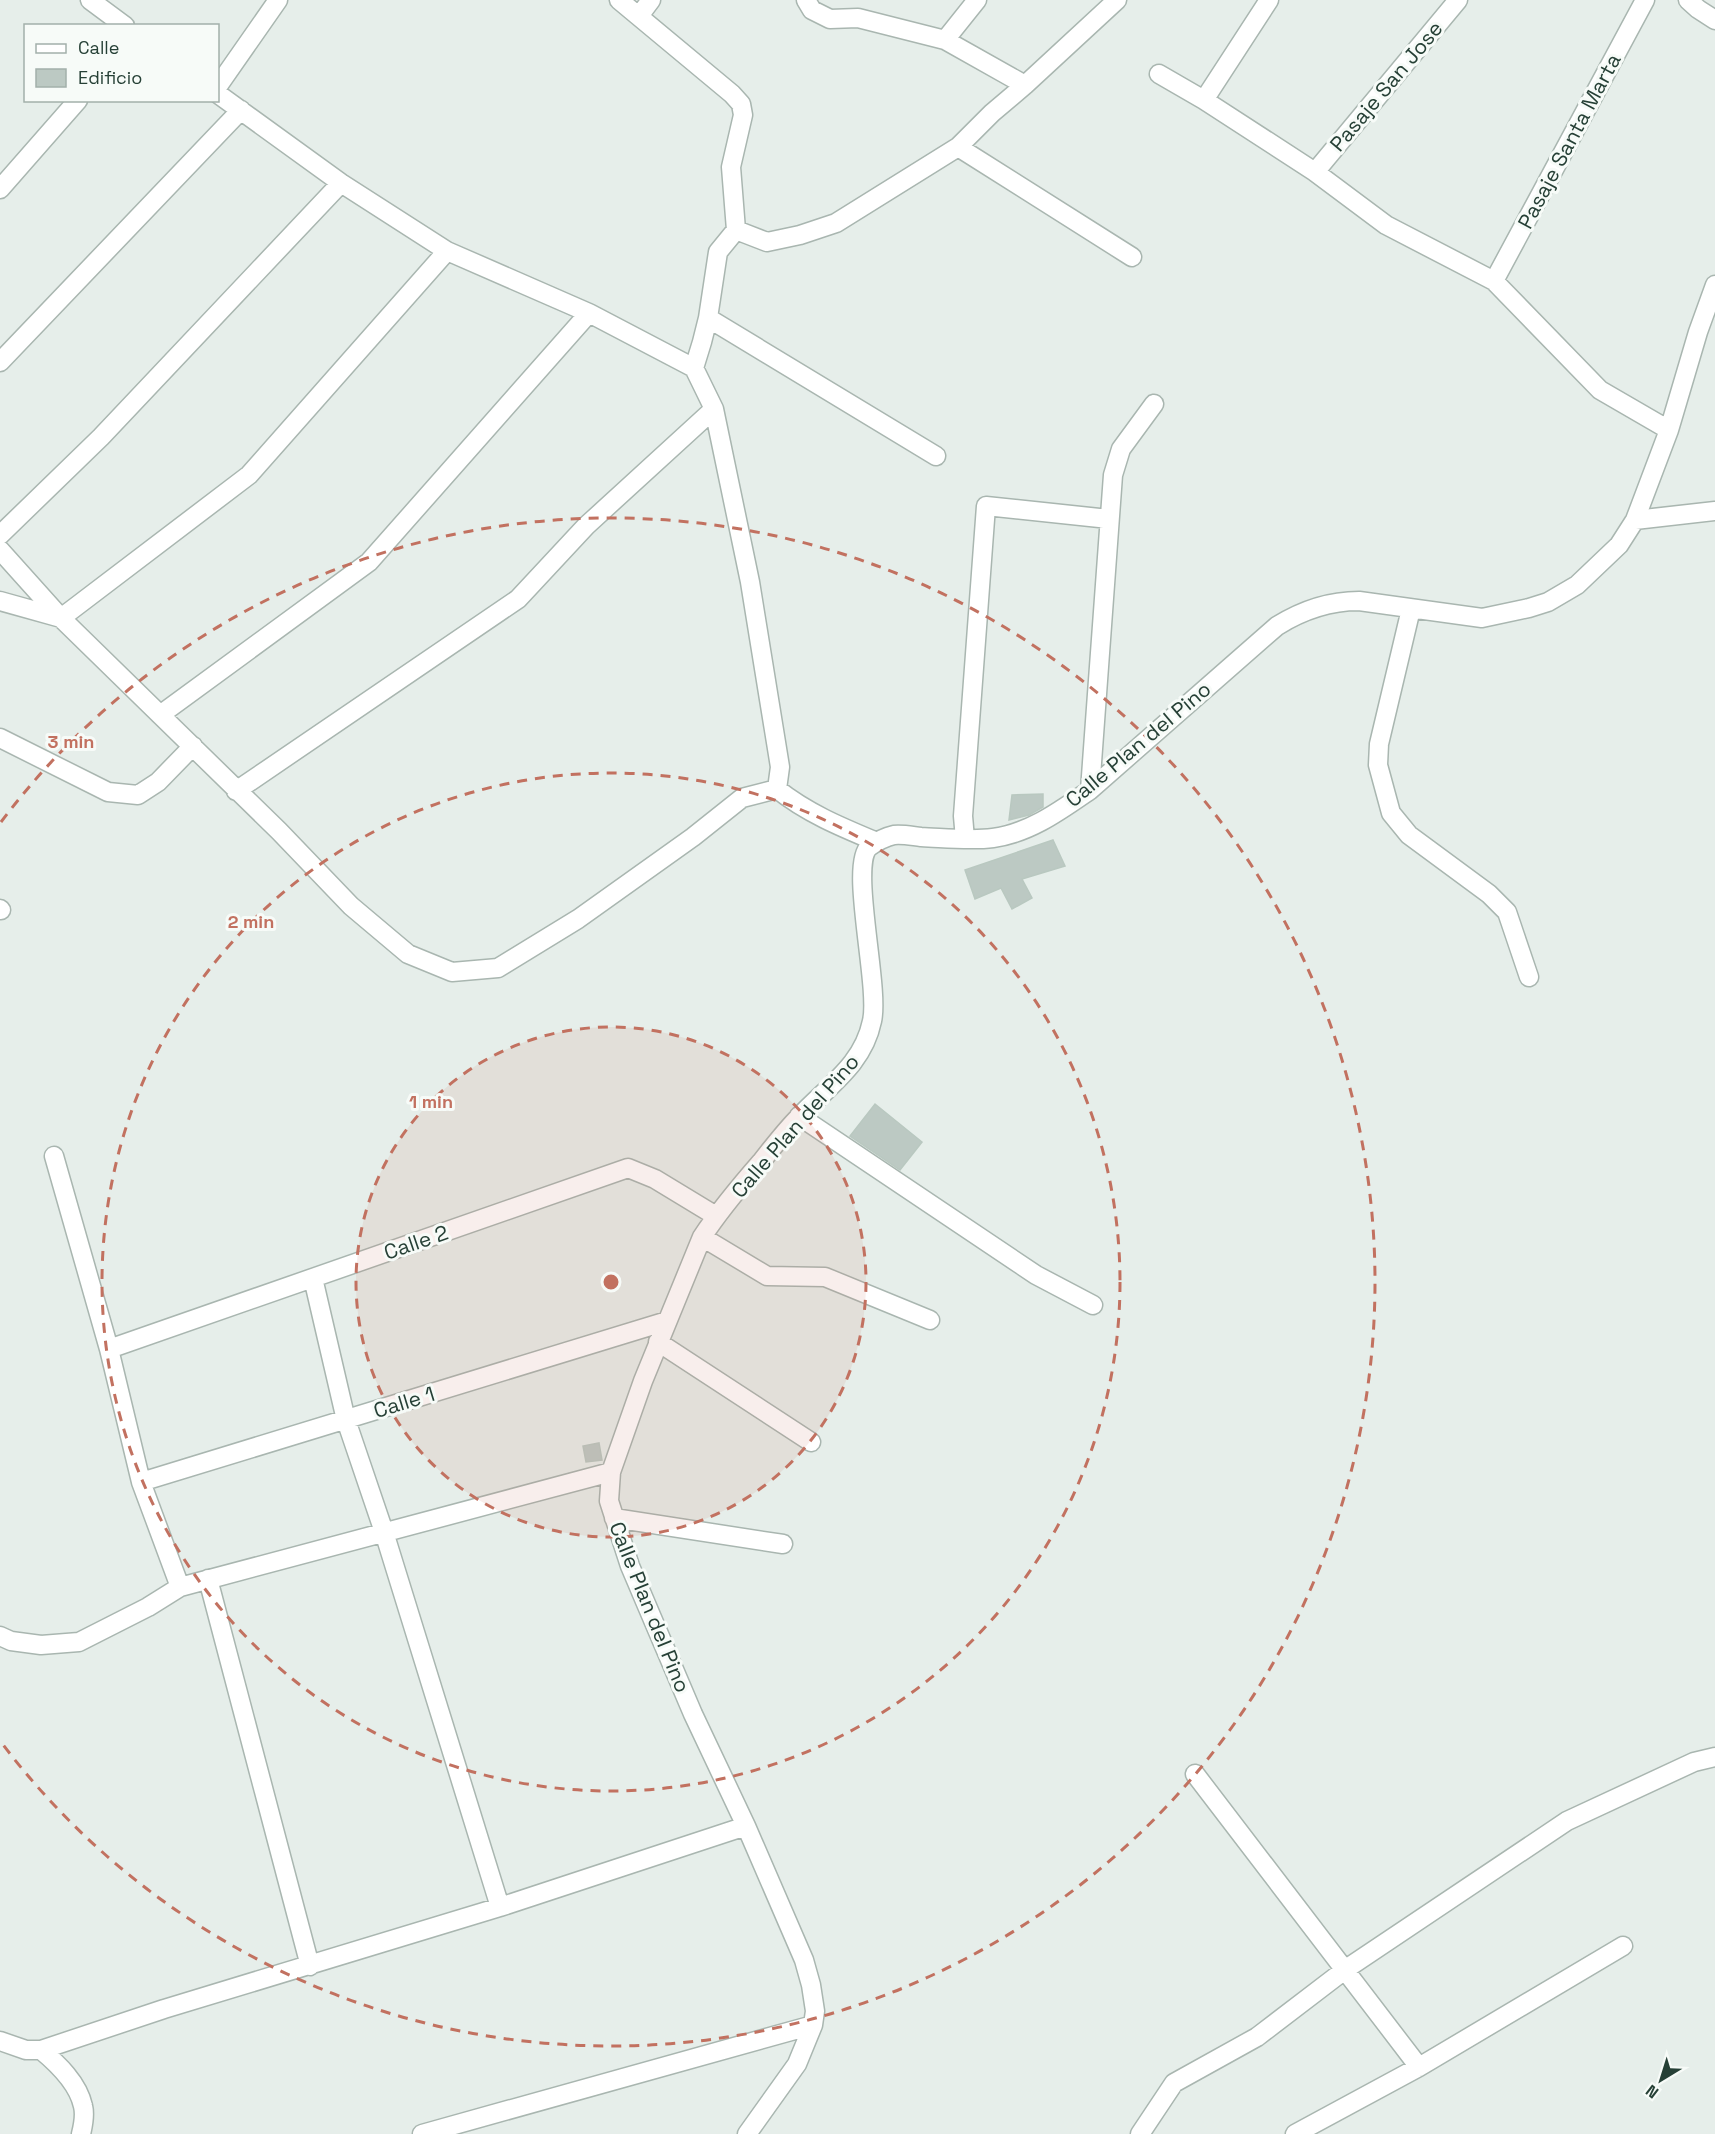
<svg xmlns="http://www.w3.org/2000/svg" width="1715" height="2134" viewBox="0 0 1715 2134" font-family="'Space Grotesk',sans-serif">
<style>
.building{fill:#bcc9c3;stroke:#b9c8c0;stroke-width:1.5}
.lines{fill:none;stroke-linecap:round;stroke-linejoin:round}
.minor-casing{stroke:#a9b6b0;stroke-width:21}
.minor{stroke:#fff;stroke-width:18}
.ring{fill:none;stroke:#c27160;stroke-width:3;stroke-dasharray:10 8}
.labels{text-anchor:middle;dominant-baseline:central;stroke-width:6;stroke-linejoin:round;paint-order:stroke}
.street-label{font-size:21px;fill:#264036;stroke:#f7fbf8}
.centre{fill:#c27160;stroke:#f7fbf8;stroke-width:3}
.ring-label{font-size:18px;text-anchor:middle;font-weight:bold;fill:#c27160;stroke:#f7fbf8;stroke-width:6;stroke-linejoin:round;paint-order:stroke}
</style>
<rect width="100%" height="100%" fill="#e6eeea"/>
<!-- building -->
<path class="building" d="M 1043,794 L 1043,807 L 1029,815 L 1009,820 L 1012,795 Z
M 1053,840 L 1065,866 L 1022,879 L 1032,898 L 1012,909 L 1001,888 L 975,899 L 965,870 Z
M 875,1104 L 922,1142 L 900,1170 L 850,1136 Z
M 599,1443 L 602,1460 L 586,1462 L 583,1446 Z"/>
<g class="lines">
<!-- minor casing -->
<g class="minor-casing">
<path id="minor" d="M 90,0 L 125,26
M 619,0 L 732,94 L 741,104 L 743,115 L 731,167 L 736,230 L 718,252 L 708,318 L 702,342 L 694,368 L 714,409 L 750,582 L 780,767 L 777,789
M 806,0 L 812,10 L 830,19 L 858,18 L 945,40 L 1025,85
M 1688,0 L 1698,9 L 1715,20
M 639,16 L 651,0
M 945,40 L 977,0
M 1159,74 L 1204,100 L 1315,172 L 1386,225 L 1494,281 L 1600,390 L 1669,430
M 218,86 L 278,0
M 218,94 L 341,183 L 447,251 L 589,313 L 694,368
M 1204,100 L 1269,0
M 958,147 L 1132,257
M 1315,172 L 1458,0
M 0,189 L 78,100
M 736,230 L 767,242 L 800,235 L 836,223 L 958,147 L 992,113 L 1025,85 L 1117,0
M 1494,281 L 1645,0
M 708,318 L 936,456
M 0,362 L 241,110
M 1635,520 L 1715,511
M 0,535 L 101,437 L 341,183
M 0,550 L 61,618 L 279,831 L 351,906 L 408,954 L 452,972 L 498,968 L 578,919 L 693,837 L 742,798 L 777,789 C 807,813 841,827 877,842
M 0,601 L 61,618 L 249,475 L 447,251
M 1411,609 L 1379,744 L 1378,765 L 1391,813 L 1409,835 L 1489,894 L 1507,912 L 1529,977
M 160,715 L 369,562 L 589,313
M 0,738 L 108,792 L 138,795 L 158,782 L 193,746
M 1090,790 L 1113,475 L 1121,449 L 1154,404
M 236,791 L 518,599 L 586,526 L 714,409
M 965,839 L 963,816 L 986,506 L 1109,519
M 0,909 L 1,910
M 799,1116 L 1036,1275 L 1093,1305
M 54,1156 L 109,1349 L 141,1482 L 180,1587
M 702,1237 L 767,1276 L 825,1277 L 930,1320
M 313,1278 L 346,1420 L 384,1532 L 500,1907
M 658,1342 L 811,1442
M 109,1349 L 628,1168 L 655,1179 L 716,1216
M 141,1482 L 667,1321
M 614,1518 L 783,1544
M 208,1579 L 310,1966
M 0,1636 L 11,1641 L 41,1645 L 79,1642 L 148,1607 L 180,1587 L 611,1472
M 1195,1774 L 1419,2067
M 0,2041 L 26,2050 L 41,2050 L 164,2009 L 500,1907 L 746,1826
M 41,2050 C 58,2064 78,2083 83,2106 C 85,2114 83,2126 81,2134
M 422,2134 L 813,2025
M 747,2134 L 797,2064 L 813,2025 L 815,2011 L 811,1985 L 804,1960 L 746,1826 L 693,1714 L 630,1566 L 609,1501 L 611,1472 L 643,1381 L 702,1237 C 720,1210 740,1186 761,1162 C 773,1147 785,1131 799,1117 C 828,1086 863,1065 872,1021 C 880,987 849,865 869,847 C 876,842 885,837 894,835 C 902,834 912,836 921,837 C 945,838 970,841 993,838 C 1030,833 1061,810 1090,790 L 1277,626 C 1301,611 1330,601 1359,601 L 1482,618 L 1529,608 L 1548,602 L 1577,585 L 1619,545 L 1635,520 L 1669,430 L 1698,332 L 1715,285
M 1140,2134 L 1174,2083 L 1257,2037 L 1346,1969 L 1567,1821 L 1694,1762 L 1715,1757
M 1295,2134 L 1419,2067 L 1623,1946"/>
</g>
<!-- minor -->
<use href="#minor" class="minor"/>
</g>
<!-- distance rings -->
<circle cx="611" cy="1282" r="255" fill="#c27160" fill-opacity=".12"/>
<g class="ring">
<circle cx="611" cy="1282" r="255"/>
<circle cx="611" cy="1282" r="509"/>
<path d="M1 822A764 764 0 1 1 1 1742"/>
</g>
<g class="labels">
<!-- street labels -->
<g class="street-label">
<text transform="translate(1386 86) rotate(-50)">Pasaje San Jose</text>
<text transform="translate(1569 141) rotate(-62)">Pasaje Santa Marta</text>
<text transform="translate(1138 744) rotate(-40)">Calle Plan del Pino</text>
<text transform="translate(795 1126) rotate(-49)">Calle Plan del Pino</text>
<text transform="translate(416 1242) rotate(-19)">Calle 2</text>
<text transform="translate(404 1402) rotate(-17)">Calle 1</text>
<text transform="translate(650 1607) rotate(68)">Calle Plan del Pino</text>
</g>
</g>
<circle cx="611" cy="1282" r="9" class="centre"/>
<g class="ring-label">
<text x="71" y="748">3 min</text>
<text x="251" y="928">2 min</text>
<text x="431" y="1108">1 min</text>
</g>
<!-- legend -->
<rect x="24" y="24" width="195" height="78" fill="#f7fbf8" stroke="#a3b0aa" stroke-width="1.5"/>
<rect x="36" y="44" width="30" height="9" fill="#ffffff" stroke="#a3b0aa" stroke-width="1.5"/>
<text x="78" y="54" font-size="18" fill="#264036">Calle</text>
<rect x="36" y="69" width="30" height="18" fill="#bcc9c3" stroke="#a3b0aa" stroke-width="1.5"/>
<text x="78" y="84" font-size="18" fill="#264036">Edificio</text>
<!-- north arrow -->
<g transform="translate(1661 2080) rotate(218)" stroke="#f7fbf8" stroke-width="4.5" paint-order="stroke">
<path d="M0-4.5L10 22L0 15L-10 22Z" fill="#264036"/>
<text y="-9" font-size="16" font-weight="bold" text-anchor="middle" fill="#264036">N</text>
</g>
</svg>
